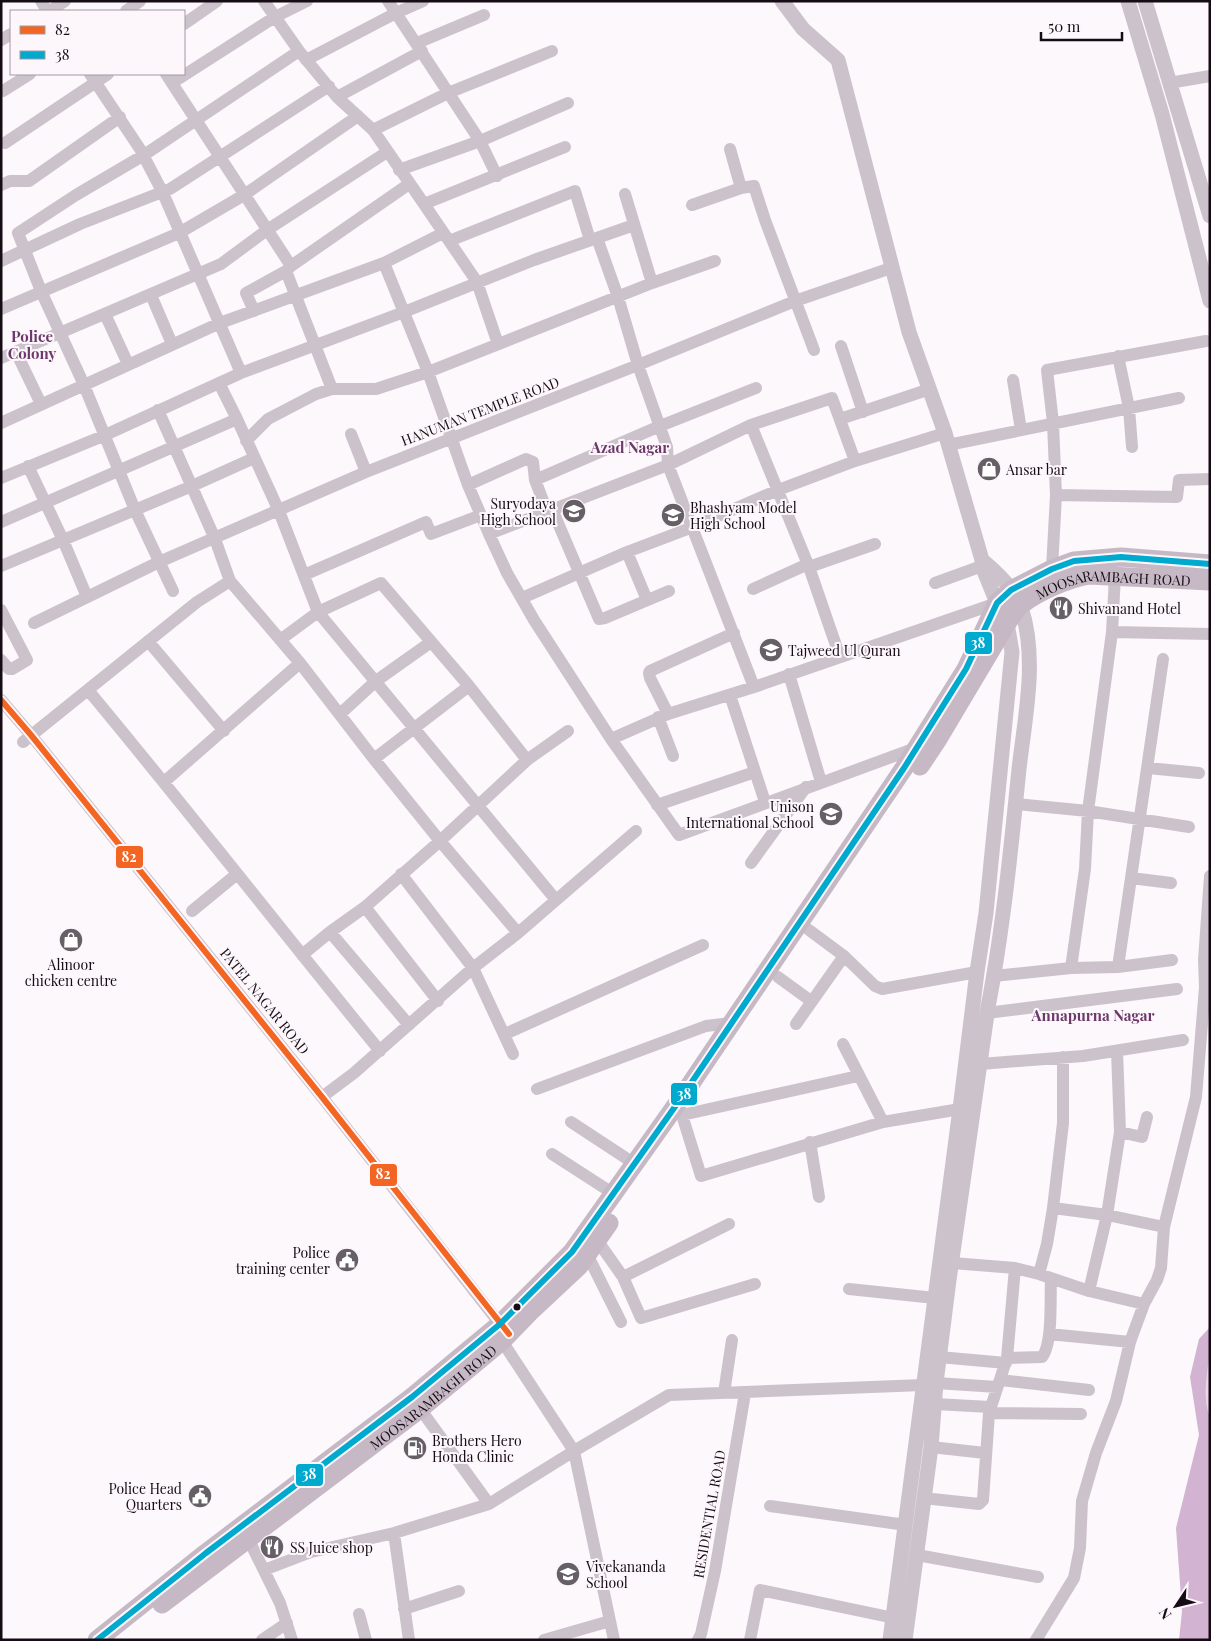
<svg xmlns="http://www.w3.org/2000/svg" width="1211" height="1641" viewBox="0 0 1211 1641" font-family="'Playfair Display',serif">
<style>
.green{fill:#ead7e8}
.water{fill:#d3b3d2}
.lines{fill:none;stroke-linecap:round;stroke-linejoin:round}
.minor{stroke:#ccc2cc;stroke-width:12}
.tertiary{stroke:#ccc2cc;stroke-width:15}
.primary{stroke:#c6b9c5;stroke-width:19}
.bus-1-casing{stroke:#fdf7fc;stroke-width:10}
.bus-2-casing{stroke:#fdf7fc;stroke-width:10}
.bus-1{stroke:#f26522;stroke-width:6}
.bus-2{stroke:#00a9ce;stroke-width:6}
.bus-dot{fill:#160c15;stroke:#fdf7fc;stroke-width:2}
.labels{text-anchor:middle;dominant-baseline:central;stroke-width:4;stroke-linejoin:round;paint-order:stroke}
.street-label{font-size:14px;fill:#160c15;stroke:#fdf7fc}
.poi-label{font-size:14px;fill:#160c15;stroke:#fdf7fc;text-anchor:start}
.neighbourhood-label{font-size:15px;font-weight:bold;fill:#6c396b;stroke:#fdf7fc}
.line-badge{stroke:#fdf7fc;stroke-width:2}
.badge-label{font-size:14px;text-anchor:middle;font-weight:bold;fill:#fff}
</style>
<rect width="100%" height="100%" fill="#fcf8fb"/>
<!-- green -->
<path class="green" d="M 1210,1350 L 1210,1418 C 1202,1396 1206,1373 1210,1350 Z"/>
<!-- water -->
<path class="water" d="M 1210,1327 C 1210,1335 1210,1343 1210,1351 C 1207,1375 1202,1395 1210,1418 L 1210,1640 L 1179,1640 L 1182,1611 L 1176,1528 L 1199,1435 L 1190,1377 L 1199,1339 Z"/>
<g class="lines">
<!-- minor -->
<path class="minor" d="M 41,1 L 47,11
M 264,1 L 299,51 L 337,97 L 373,130 L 424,204 L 477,282 L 498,344
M 388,1 L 480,141 L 497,176
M 50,11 L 65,1
M 126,11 L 140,1
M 184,24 L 217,1
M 1,40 L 11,34
M 417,43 L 484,15
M 306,60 L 396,13 L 423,1
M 90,74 L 140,149 L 163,193 L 241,373
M 166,74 L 291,266
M 172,83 L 275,17 L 307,1
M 1169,83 L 1210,76
M 3,91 L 30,74
M 337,97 L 422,51
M 373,130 L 448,93 L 552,51
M 5,143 L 108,74
M 730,149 L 741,188
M 399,170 L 480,141 L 568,103
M 1,185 L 10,181 L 29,181 L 120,117
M 625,194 L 652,283
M 424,204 L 565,147
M 692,205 L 741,188 L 754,186 L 765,220 L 814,350
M 597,238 L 618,297 L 638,365 L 667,447 L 668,465 L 754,687
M 449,241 L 575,191 L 590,240
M 1,261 L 80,224 L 170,189 L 329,86
M 384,263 L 428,372 L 468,485 L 489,534 L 507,573 L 534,620 L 611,739 L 679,835 L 916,748
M 286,271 L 332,389
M 151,295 L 172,344
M 1,309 L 179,233 L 244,195 L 358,116
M 254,311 L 246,293 L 286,271 L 291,266 L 409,184
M 105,314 L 128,364
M 841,346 L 863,412
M 16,352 L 41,404
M 1118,356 L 1129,408 L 1132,447
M 1,358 L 221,264 L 267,230 L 387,152
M 1013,380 L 1021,430
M 219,383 L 237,419 L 279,511 L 318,612 L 556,900
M 158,410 L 215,539 L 230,581 L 300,663 L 374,759 L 440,841 L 518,933
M 840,419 L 930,389
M 1,423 L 220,323 L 384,263 L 443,233
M 751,425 L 809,567 L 840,657
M 351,434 L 366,472
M 246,441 L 268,419 L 316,394 L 332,389 L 376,389 L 428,372 L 652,283 L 715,261
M 948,445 L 1179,398
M 28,466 L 63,540 L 87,597
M 1,478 L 103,436 L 241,373 L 404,312 L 534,260 L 634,225
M 535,480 L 547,511
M 468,485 L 526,459 L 533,462 L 535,480 L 660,426 L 756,388
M 1056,495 L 1177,497 L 1179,480 L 1210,479
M 552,509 L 599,619 L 605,618 L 669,591
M 1,522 L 237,419
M 489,534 L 668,465 L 751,425 L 832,398 L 855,461
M 627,552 L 647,600
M 1,566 L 192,486 L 254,458
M 809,567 L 875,544
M 1052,569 L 1056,495 L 1053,423 L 1047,370 L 1206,341
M 304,575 L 426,522 L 431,534 L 481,515
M 935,583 L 982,566
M 753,589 L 808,564
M 173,591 L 135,510 L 84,385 L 41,291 L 18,233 L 76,195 L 144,155 L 299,51
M 522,598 L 627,552 L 693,527 L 778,490 L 855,461 L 945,433
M 1,610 L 27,660 L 12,669 L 9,669 L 1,660
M 34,623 L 159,562 L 366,472 L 638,365 L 795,301 L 891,268
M 1112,632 L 1210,634
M 280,640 L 318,612 L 381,583 L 469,686 L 527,760
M 148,641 L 224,731
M 789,674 L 821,782
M 88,690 C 187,809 282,931 380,1051
M 730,695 L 765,802
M 1,700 L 31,735 L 322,1097 L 504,1329
M 340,714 L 376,681 L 431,642
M 668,714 L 650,678 L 649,673 L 650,671 L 734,633
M 658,717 L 673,756
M 611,739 L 668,714 L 754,687 L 997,603
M 23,742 L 197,602 L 230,581
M 374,759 L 469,686
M 1148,768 L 1199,773
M 164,782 L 300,663
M 1016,804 L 1088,811 L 1189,827
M 657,805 L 755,772
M 751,863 L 806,787
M 401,874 L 473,968 L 513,1054
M 1131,878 L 1171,883
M 365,907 L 438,1001
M 192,911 L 237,874
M 809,930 L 844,956 L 875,986 L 882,989 L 977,972
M 330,932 L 409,1025
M 302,955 L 330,932 L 365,907 L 440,841 L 527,760 L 568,731
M 1118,967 L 1163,659
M 1071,968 L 1085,869 L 1088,811 L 1112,632 L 1115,576
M 994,976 L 1071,968 L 1118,967 L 1172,960
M 778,977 L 811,1001
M 987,1013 L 1177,989
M 796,1024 L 844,956
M 505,1034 L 703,945
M 843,1044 L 883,1122
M 980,1064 L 1083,1056 L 1183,1040
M 858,1076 L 682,1115 L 701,1176 L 883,1122 L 960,1109
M 537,1089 L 706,1026 L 731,1023
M 322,1097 L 354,1073 L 473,968 L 518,933 L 636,831
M 571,1122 L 635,1164
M 1120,1132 L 1142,1137 L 1147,1117
M 810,1142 L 819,1197
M 552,1154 L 614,1194
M 1053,1208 L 1107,1215 L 1164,1227
M 597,1240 L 623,1277 L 641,1318 L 755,1284
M 587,1254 L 621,1322
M 952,1263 L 1015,1268 L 1039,1274 L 1089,1291 L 1107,1215 L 1120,1132 L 1117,1051
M 1039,1274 L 1047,1244 L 1053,1208 L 1063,1123 L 1063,1057
M 623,1277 L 729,1224
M 849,1289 L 935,1298
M 1089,1291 L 1144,1304
M 1049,1334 L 1130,1342
M 502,1341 L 574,1451 L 614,1640
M 939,1357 L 1006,1363
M 1007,1358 L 1042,1357 C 1053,1344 1050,1297 1051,1279
M 1000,1380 L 1089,1390
M 724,1393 L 732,1340
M 416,1403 L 489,1504
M 935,1404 L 990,1407
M 989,1413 L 1081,1414
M 931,1447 L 985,1453
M 923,1498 L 979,1504 L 983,1500 L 989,1413 L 1007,1358 L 1015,1268
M 770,1506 L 906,1525
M 245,1532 L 280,1603 L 292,1640
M 394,1533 L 409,1640
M 917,1555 L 1038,1577
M 264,1570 L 311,1552 L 394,1533 L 489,1504 L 574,1451 L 669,1395 L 923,1385 L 936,1383 L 997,1387
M 404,1609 L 459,1591
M 359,1614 L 366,1640
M 262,1640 L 287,1623
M 544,1640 L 610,1621
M 698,1640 L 701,1634 L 715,1571 L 745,1393
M 750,1640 L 760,1590 L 894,1618
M 1036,1640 L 1074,1578 L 1080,1548 L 1082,1501 L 1096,1453 L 1116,1401 L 1130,1342 L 1144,1304 L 1157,1280 L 1161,1268 L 1164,1227 L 1196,1097 L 1205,987 L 1204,960 L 1210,876"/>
<!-- tertiary -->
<path class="tertiary" d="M 782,1 L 803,29 L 838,60 L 909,332 L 945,433 L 982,560 L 982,566 L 997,603 L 1007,623 L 1012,652 L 986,913 L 977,972 L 960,1109 L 890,1640
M 1128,1 L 1162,114 L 1210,301
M 1145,1 L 1210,216
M 905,1640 L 931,1447 L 936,1383 L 949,1280 L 988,1007 C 1003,930 1011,848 1019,769 C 1025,716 1038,659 1021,607 C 1016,591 995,571 982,560"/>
<!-- primary -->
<g class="primary">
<path id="s1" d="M 920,766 L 938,739 L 1007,623 C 1011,617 1016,609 1022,604 C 1040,591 1067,579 1089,575 L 1210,581"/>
<path id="s2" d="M 162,1604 L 420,1409 L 502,1341 L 532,1310 L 579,1266 L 609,1223"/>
<path d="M 97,1640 L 206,1553 L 412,1397 L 500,1324 L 572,1252 L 679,1101 L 904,768 L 966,669 L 997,603 L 1011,590 L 1052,569 L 1074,561 L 1121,557 L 1210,564"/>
</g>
<!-- bus-1 casing -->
<g class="bus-1-casing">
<path id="bus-1" d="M 1,700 L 31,735 L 322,1097 L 509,1334"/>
</g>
<!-- bus-2 casing -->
<g class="bus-2-casing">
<path id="bus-2" d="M 97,1640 L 206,1553 L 412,1397 L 500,1324 L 572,1252 L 679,1101 L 904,768 L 966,669 L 997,603 L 1011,590 L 1052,569 L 1074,561 L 1121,557 L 1210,564"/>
</g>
<!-- bus-1 -->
<use href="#bus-1" class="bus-1"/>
<!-- bus-2 -->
<use href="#bus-2" class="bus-2"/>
</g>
<!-- icons -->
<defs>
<g id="shop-disc" transform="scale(1.25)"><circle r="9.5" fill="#665f66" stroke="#fdf7fc"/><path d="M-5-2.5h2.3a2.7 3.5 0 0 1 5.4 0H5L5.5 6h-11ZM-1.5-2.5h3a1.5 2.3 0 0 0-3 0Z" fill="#fff"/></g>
<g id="university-disc" transform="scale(1.25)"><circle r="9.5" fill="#665f66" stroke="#fdf7fc"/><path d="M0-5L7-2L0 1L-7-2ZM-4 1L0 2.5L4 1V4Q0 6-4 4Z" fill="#fff"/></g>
<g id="restaurant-disc" transform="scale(1.25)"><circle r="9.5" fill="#665f66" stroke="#fdf7fc"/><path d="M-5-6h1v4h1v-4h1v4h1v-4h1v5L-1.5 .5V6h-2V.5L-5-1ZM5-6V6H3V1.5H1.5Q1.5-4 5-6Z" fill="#fff"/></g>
<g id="school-disc" transform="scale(1.25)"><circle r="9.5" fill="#665f66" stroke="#fdf7fc"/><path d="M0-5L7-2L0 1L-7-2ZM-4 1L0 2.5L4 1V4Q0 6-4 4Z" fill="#fff"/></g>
<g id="civic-disc" transform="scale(1.25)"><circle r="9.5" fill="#665f66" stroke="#fdf7fc"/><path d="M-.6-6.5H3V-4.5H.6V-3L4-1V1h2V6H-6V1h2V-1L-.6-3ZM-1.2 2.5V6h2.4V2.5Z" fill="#fff"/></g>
<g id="fuel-disc" transform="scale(1.25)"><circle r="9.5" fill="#665f66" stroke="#fdf7fc"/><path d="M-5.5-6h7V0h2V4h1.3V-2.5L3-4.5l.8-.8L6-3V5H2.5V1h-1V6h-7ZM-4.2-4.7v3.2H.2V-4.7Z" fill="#fff"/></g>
</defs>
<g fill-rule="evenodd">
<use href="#shop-disc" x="989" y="469"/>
<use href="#university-disc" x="574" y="511"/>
<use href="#university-disc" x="673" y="515"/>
<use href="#restaurant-disc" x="1061" y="608"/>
<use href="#school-disc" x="771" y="650"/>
<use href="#university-disc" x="831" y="814"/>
<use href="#shop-disc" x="71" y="940"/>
<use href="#civic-disc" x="347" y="1260"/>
<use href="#fuel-disc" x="415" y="1448"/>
<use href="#civic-disc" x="200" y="1496"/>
<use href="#restaurant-disc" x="272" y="1547"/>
<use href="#university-disc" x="568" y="1574"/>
</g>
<!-- markers -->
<circle class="bus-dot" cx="517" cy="1307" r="4.5"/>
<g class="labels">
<!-- street labels -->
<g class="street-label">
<text transform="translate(480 411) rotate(-21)">HANUMAN TEMPLE ROAD</text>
<text stroke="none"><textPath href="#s1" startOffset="288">MOOSARAMBAGH ROAD</textPath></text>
<text transform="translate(265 1001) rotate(51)">PATEL NAGAR ROAD</text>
<text stroke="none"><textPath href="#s2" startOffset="341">MOOSARAMBAGH ROAD</textPath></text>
<text transform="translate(709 1514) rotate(-80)">RESIDENTIAL ROAD</text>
</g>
<!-- poi labels -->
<g class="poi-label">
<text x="1006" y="469">Ansar bar</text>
<text x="556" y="503" text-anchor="end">Suryodaya<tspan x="556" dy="16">High School</tspan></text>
<text x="690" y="507">Bhashyam Model<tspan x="690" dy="16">High School</tspan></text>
<text x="1078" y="608">Shivanand Hotel</text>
<text x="788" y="650">Tajweed Ul Quran</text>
<text x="814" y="806" text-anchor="end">Unison<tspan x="814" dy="16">International School</tspan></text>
<text x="71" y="964" text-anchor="middle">Alinoor<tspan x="71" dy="16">chicken centre</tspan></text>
<text x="330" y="1252" text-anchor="end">Police<tspan x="330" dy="16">training center</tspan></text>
<text x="432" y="1440">Brothers Hero<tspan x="432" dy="16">Honda Clinic</tspan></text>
<text x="182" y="1488" text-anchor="end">Police Head<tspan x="182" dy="16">Quarters</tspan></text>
<text x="290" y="1547">SS Juice shop</text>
<text x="586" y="1566">Vivekananda<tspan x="586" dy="16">School</tspan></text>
</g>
<!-- neighbourhood labels -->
<g class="neighbourhood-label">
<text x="32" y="336">Police<tspan x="32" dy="17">Colony</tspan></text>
<text x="630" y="447">Azad Nagar</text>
<text x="1093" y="1015">Annapurna Nagar</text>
</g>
</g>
<g class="line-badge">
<rect x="964" y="631" width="29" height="24" rx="5" fill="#00a9ce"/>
<rect x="115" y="845" width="29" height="24" rx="5" fill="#f26522"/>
<rect x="670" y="1082" width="28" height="24" rx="5" fill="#00a9ce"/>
<rect x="369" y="1163" width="29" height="24" rx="5" fill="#f26522"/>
<rect x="295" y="1463" width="29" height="24" rx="5" fill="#00a9ce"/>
</g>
<g class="badge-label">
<text x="978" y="648">38</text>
<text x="129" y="862">82</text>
<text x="684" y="1099">38</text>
<text x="383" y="1179">82</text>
<text x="309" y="1479">38</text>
</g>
<!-- border -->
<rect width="1211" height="1641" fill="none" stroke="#160c15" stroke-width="5"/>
<!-- legend -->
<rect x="10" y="10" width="175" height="65" fill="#fdf7fc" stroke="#a199a0"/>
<rect x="20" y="26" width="25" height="8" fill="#f26522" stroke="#a199a0"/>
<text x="55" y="35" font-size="15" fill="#160c15">82</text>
<rect x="20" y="51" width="25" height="8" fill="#00a9ce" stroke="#a199a0"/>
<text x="55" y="60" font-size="15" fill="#160c15">38</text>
<!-- north arrow -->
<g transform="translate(1176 1606) rotate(235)" stroke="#fdf7fc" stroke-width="4" paint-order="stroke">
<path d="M0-4L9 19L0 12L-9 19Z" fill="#160c15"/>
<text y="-8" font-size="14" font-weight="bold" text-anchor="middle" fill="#160c15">N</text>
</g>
<!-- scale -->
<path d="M1041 32v8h81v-8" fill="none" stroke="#160c15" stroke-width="2.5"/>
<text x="1048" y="32" font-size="15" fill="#160c15" stroke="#fdf7fc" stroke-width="4" paint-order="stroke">50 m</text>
</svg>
